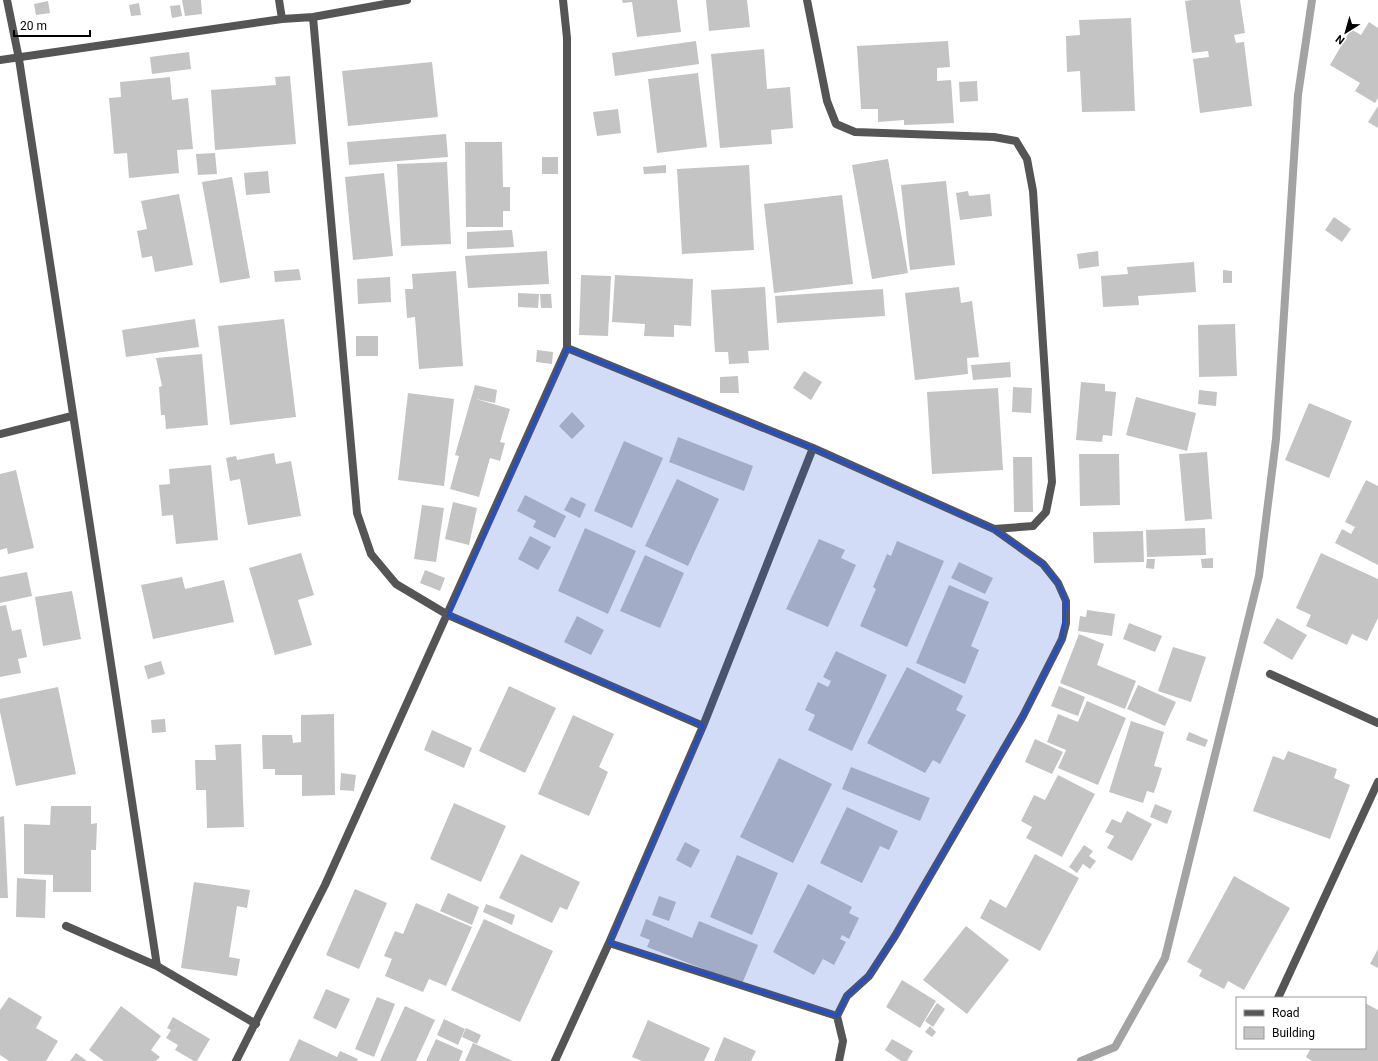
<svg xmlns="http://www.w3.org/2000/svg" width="1378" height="1061" viewBox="0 0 1378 1061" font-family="Roboto,sans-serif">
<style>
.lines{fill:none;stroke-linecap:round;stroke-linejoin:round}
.stream{stroke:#a3a3a3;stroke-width:8}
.building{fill:#c4c4c4}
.street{stroke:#555;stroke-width:8}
.marked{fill:#1d4ed8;fill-opacity:0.2;stroke:#1d4ed8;stroke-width:3;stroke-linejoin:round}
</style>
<rect width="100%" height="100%" fill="#fff"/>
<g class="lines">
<!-- stream -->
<path class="stream" d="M 1081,1061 L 1115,1047 L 1165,958 L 1259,576 L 1276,439 L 1298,95 L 1312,0"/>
</g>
<!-- building -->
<path class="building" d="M 182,0 L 201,0 L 202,14 L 185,16 Z
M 622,0 L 677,0 L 681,32 L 637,37 L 632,2 L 623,3 Z
M 706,0 L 747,0 L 750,27 L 709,31 Z
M 1192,0 L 1240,0 L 1245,33 L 1234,35 L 1236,43 L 1244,42 L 1252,106 L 1200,113 L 1193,59 L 1209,57 L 1208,51 L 1192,53 L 1185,1 Z
M 48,1 L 50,13 L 36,15 L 34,4 Z
M 139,3 L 141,15 L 131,16 L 129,5 Z
M 180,5 L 182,16 L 172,18 L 170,6 Z
M 1131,18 L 1135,111 L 1082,112 L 1080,71 L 1067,72 L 1066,36 L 1080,35 L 1079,20 Z
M 1369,22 L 1378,28 L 1378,98 L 1375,103 L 1355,91 L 1360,83 L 1330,65 L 1351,29 L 1361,35 Z
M 696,41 L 699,64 L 615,76 L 612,53 Z
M 948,41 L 950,67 L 937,68 L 937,81 L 951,80 L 954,123 L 904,125 L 904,120 L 878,122 L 878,109 L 861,109 L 857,46 Z
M 764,49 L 767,89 L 790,87 L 793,128 L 771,130 L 772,144 L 720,148 L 711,54 Z
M 189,52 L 191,69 L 152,74 L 150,57 Z
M 432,62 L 438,117 L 348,126 L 342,71 Z
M 698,73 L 707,147 L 657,153 L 648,79 Z
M 290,76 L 296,144 L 215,150 L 211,90 L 276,85 L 275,77 Z
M 170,77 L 172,100 L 188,98 L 193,149 L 177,150 L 179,173 L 129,178 L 127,153 L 114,154 L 109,98 L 121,97 L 120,82 Z
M 977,81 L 978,101 L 960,102 L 959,82 Z
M 1378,106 L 1378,128 L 1368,122 Z
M 618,109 L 621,133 L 597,136 L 593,112 Z
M 446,134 L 448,157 L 349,165 L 347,142 Z
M 465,142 L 502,142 L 503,187 L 510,187 L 510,211 L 503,211 L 503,227 L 466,227 Z
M 215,153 L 217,174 L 198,175 L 196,154 Z
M 542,157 L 558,157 L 558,174 L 542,174 Z
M 888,159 L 908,273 L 872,279 L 852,165 Z
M 447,162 L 451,244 L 401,246 L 397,164 Z
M 666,165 L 666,173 L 644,174 L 643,167 Z
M 749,165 L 754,250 L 682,254 L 677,169 Z
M 268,171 L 270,193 L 246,195 L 244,173 Z
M 384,173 L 393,256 L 353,260 L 345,177 Z
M 232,177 L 250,278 L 220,283 L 202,182 Z
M 946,181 L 955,265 L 910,270 L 901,185 Z
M 968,191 L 969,196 L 990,194 L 992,216 L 960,220 L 956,193 Z
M 179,194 L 193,265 L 155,272 L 152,256 L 142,258 L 137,231 L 147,229 L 141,201 Z
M 842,195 L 853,284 L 774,293 L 764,204 Z
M 1334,217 L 1351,229 L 1342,242 L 1325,230 Z
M 512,230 L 514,247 L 467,249 L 467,232 Z
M 547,251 L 549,284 L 468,288 L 465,256 Z
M 1098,251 L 1099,266 L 1079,269 L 1077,254 Z
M 1194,262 L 1196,292 L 1138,296 L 1139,305 L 1103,307 L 1101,276 L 1128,274 L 1127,267 Z
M 299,269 L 301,280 L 275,282 L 274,271 Z
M 1223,270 L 1232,271 L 1232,283 L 1223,283 Z
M 456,271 L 463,366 L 419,369 L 415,317 L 407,318 L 405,289 L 413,289 L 412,274 Z
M 581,275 L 611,276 L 608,336 L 579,335 Z
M 615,275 L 693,279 L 691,326 L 674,325 L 674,337 L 644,336 L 645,324 L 612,322 Z
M 390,277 L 391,302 L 358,304 L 357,279 Z
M 765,287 L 769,350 L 748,351 L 749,363 L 729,364 L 728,352 L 715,352 L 711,290 Z
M 959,287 L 961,303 L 972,301 L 979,357 L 967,358 L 968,374 L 915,380 L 905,293 Z
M 883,289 L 885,316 L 777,323 L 775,296 Z
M 518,293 L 539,294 L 538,308 L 518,307 Z
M 540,294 L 551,294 L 552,308 L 541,308 Z
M 195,319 L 199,347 L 126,357 L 122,330 Z
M 284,319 L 296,417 L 230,425 L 218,326 Z
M 1235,324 L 1237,376 L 1199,377 L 1198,325 Z
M 356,336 L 378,336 L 378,356 L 356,356 Z
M 537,350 L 553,352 L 552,364 L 536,362 Z
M 202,354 L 208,425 L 166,429 L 165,415 L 161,415 L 159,387 L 162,386 L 156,358 Z
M 1010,362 L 1011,377 L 973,380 L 971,365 Z
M 804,371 L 822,382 L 811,400 L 793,388 Z
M 738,376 L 739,393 L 720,393 L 720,377 Z
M 1081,382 L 1105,384 L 1105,391 L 1116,392 L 1112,436 L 1103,435 L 1102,442 L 1076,440 Z
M 475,385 L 497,390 L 495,403 L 476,399 L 510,409 L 500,442 L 505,443 L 500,461 L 490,458 L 479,497 L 450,489 L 459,456 L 455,455 Z
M 1013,387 L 1032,388 L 1031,413 L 1012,412 Z
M 998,388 L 1003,470 L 932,474 L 927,392 Z
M 1199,390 L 1217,392 L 1216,406 L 1198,404 Z
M 408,393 L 454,399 L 444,486 L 398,480 Z
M 1136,397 L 1196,413 L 1187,451 L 1126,435 Z
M 1309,403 L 1352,421 L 1329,478 L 1285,460 Z
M 572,412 L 585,426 L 572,439 L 559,426 Z
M 678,437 L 753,466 L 744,491 L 669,462 Z
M 624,441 L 663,458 L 632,528 L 594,511 Z
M 1207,452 L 1212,519 L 1185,521 L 1179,454 Z
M 274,453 L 276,464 L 291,461 L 301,516 L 248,525 L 240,479 L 230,481 L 226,458 L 236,456 L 237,460 Z
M 1079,454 L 1119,454 L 1120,505 L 1080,506 Z
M 1013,457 L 1032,457 L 1033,512 L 1014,512 Z
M 211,465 L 218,540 L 176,544 L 173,515 L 162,516 L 159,485 L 170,484 L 169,469 Z
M 16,470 L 34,548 L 8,554 L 7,548 L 0,550 L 0,474 Z
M 677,479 L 719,499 L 688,566 L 645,546 Z
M 1366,480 L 1378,486 L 1378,565 L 1335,543 L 1342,529 L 1351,534 L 1355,527 L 1345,522 Z
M 525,495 L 566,516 L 555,538 L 533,527 L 536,521 L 517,511 Z
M 571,497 L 586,504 L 580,518 L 564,510 Z
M 453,502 L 477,508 L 469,545 L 445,539 Z
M 422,505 L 444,508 L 436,562 L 414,559 Z
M 585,528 L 636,551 L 608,614 L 558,591 Z
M 1205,528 L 1206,555 L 1147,557 L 1146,530 Z
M 1143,531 L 1144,562 L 1094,563 L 1093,532 Z
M 530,536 L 551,547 L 538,570 L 518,559 Z
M 819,539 L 845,550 L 841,558 L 856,565 L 828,627 L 786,609 Z
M 897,541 L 944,561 L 907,647 L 860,626 L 876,589 L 873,587 L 887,554 L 891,556 Z
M 301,553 L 314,595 L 298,600 L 312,645 L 275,655 L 249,568 Z
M 1321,553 L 1378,579 L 1378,618 L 1367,641 L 1352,634 L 1347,645 L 1306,626 L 1311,615 L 1296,608 Z
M 645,555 L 684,573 L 660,628 L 620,611 Z
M 1213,558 L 1213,568 L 1202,568 L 1201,559 Z
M 1147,559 L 1155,559 L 1154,569 L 1146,568 Z
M 959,562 L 993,578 L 985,594 L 951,578 Z
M 425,570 L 445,578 L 440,591 L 420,583 Z
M 27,572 L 32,596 L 0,603 L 0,577 Z
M 182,577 L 185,589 L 224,580 L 234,622 L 153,639 L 141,585 Z
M 949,585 L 989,602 L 971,646 L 979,650 L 965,684 L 916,663 Z
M 72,591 L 81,639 L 43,646 L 35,597 Z
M 6,605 L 12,631 L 21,629 L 27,657 L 18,659 L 21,673 L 0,677 L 0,606 Z
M 1087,610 L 1115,614 L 1112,636 L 1078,631 L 1080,616 L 1086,617 Z
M 577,616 L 604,630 L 591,655 L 564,642 Z
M 1277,618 L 1307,635 L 1292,660 L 1263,643 Z
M 1129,623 L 1162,636 L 1155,652 L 1123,639 Z
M 1079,634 L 1104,644 L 1097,665 L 1136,681 L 1125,709 L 1060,683 Z
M 1173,647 L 1206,657 L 1191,702 L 1158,691 Z
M 836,651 L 887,675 L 852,751 L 808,730 L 815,715 L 805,710 L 818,682 L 828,687 L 831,681 L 823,677 Z
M 161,661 L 165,674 L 148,679 L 144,666 Z
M 907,667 L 963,696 L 956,710 L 966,715 L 940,764 L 933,760 L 925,773 L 867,743 Z
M 1138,685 L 1176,702 L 1165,726 L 1127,709 Z
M 509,686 L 556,708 L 525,773 L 479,751 Z
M 1059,686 L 1085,697 L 1078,716 L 1051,706 Z
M 58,687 L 76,774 L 16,786 L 0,712 L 0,699 Z
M 1087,701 L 1126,718 L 1098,785 L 1058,768 L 1066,750 L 1047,742 L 1058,714 L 1078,722 Z
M 334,714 L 335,795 L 302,796 L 302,775 L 275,775 L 275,769 L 263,769 L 262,735 L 292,735 L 293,743 L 301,742 L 301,715 Z
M 573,715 L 614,734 L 599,767 L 608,772 L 589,816 L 538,794 Z
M 165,719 L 166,732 L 152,733 L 151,720 Z
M 1131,721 L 1164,732 L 1154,766 L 1162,768 L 1154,793 L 1147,791 L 1143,803 L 1109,792 Z
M 432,730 L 472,748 L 464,768 L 424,750 Z
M 1189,732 L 1208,740 L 1205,747 L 1186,740 Z
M 1035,739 L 1063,752 L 1052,774 L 1025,762 Z
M 241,744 L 244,827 L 207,828 L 206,790 L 196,790 L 195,760 L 216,760 L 215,745 Z
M 1288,751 L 1337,769 L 1334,778 L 1350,785 L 1330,839 L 1253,811 L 1273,756 L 1284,760 Z
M 779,758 L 832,784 L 793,863 L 740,837 Z
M 851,767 L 930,798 L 920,821 L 842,789 Z
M 341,773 L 356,775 L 354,791 L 340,790 Z
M 1058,775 L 1095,794 L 1062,857 L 1026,838 L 1032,827 L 1021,821 L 1034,795 L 1045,800 Z
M 454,803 L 506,826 L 481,882 L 430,859 Z
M 1155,804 L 1172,811 L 1167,824 L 1150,817 Z
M 51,806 L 91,806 L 91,824 L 97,823 L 96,850 L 91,850 L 91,892 L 53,892 L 53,875 L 24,874 L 24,824 L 50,825 Z
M 847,807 L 898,831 L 889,850 L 880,846 L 862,883 L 820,863 Z
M 1127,811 L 1152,824 L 1132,861 L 1107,848 L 1114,836 L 1105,832 L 1112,819 L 1121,823 Z
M 4,816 L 8,898 L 0,898 L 0,817 Z
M 685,842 L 700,850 L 691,868 L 676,860 Z
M 1084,845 L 1093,851 L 1089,856 L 1096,861 L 1090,869 L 1083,864 L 1077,873 L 1069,867 Z
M 521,854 L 580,882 L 567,910 L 560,907 L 552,923 L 499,898 Z
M 1035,854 L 1079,878 L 1040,951 L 980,918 L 990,899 L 1006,908 Z
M 737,855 L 778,873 L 752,935 L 710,917 Z
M 1234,876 L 1290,908 L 1244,990 L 1228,981 L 1224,989 L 1199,976 L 1202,970 L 1187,962 Z
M 17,878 L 46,880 L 45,918 L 16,917 Z
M 194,882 L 250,890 L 247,908 L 237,906 L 229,957 L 240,959 L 237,976 L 181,968 Z
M 808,884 L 852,907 L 849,913 L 859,918 L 849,939 L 842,935 L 840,939 L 846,942 L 834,965 L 823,959 L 814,975 L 773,952 Z
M 355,889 L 387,903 L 359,969 L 326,955 Z
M 448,893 L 479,907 L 472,925 L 440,911 Z
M 659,896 L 676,902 L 669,921 L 652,915 Z
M 416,903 L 472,927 L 446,986 L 429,979 L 423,992 L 385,976 L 392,959 L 384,956 L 395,931 L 403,934 Z
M 486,904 L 515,915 L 512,925 L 483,912 Z
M 484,919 L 553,951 L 520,1022 L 451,990 Z
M 646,919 L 692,938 L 699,921 L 758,945 L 742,984 L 647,947 L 650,940 L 640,936 Z
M 966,926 L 1009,960 L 967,1014 L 923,980 Z
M 1378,949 L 1378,968 L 1370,964 Z
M 902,980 L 936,1001 L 920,1028 L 886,1007 Z
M 326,989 L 350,999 L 336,1029 L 313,1018 Z
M 9,997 L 42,1017 L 36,1028 L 58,1041 L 46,1061 L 9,1061 L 0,1055 L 0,1010 Z
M 377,997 L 395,1004 L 374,1057 L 355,1049 Z
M 937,1003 L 945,1009 L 933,1027 L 925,1021 Z
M 1365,1003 L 1378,1010 L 1378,1061 L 1312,1061 L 1306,1057 L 1311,1048 L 1365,1048 Z
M 121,1006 L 161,1036 L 151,1050 L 160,1057 L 156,1061 L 104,1061 L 89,1050 Z
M 405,1006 L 435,1020 L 416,1061 L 380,1061 Z
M 173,1017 L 210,1039 L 197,1061 L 194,1061 L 175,1050 L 178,1045 L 166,1038 L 171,1030 L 167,1028 Z
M 444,1019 L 465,1029 L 458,1045 L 437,1035 Z
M 648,1020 L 710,1048 L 704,1061 L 642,1061 L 632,1057 Z
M 930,1026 L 936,1032 L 932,1037 L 925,1032 Z
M 466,1028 L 481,1035 L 477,1044 L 462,1037 Z
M 724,1037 L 756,1051 L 751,1061 L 714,1061 Z
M 299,1039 L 337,1057 L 340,1051 L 358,1059 L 357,1061 L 289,1061 Z
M 436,1039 L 463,1051 L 459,1061 L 426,1061 Z
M 892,1039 L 913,1051 L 907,1061 L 901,1061 L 885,1050 Z
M 473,1043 L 513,1061 L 465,1061 Z
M 76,1053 L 87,1061 L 70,1061 Z"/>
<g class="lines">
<!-- street -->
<path class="street" d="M 7,0 L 19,59 L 157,966
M 279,0 L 282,19
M 807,0 L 827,101 L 836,124 L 855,132 L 994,137 L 1016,141 L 1027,159 L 1033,191 L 1052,482 L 1046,512 L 1033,526 L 994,529
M 313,17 L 357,513 L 371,554 L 396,584 L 448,615 L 703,726
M 0,60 L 282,19 L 313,17 L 407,0
M 567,348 L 813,448 L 994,529 L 1043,564 L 1058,583 L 1066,601 L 1066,623 L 1062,639 L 1023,716 L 895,936 L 869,976 L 847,996 L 837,1016 L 609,943
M 0,434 L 72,416
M 1270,674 L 1378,723
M 66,926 L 157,966 L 256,1024
M 1278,998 L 1378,782
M 837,1016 L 843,1041 L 839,1061
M 236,1061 L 325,885 L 567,348 L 567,38 L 563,0
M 555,1061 L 609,943 L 703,726 L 813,448"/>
</g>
<!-- marked area -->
<path class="marked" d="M 567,348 L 813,448 L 994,529 L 1043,564 L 1058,583 L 1066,601 L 1062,639 L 1023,716 L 895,936 L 869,976 L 847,996 L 837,1016 L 609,943 L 703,726 L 448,615 Z"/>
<!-- legend -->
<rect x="1236" y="997" width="130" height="52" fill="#ffffff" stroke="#999999"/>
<rect x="1244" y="1010" width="20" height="6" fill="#555555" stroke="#999999"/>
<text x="1272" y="1017" font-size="12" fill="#000000">Road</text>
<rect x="1244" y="1027" width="20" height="12" fill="#c4c4c4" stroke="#999999"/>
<text x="1272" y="1037" font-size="12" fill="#000000">Building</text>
<!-- north arrow -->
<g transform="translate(1346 32) rotate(217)" stroke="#ffffff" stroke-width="3" paint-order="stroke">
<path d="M0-3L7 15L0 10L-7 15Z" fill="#000000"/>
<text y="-6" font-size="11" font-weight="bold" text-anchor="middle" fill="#000000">N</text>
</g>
<!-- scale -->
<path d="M14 30v6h76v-6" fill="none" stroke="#000000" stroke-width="2"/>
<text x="20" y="30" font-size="12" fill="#000000" stroke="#ffffff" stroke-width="3" paint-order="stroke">20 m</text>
</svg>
